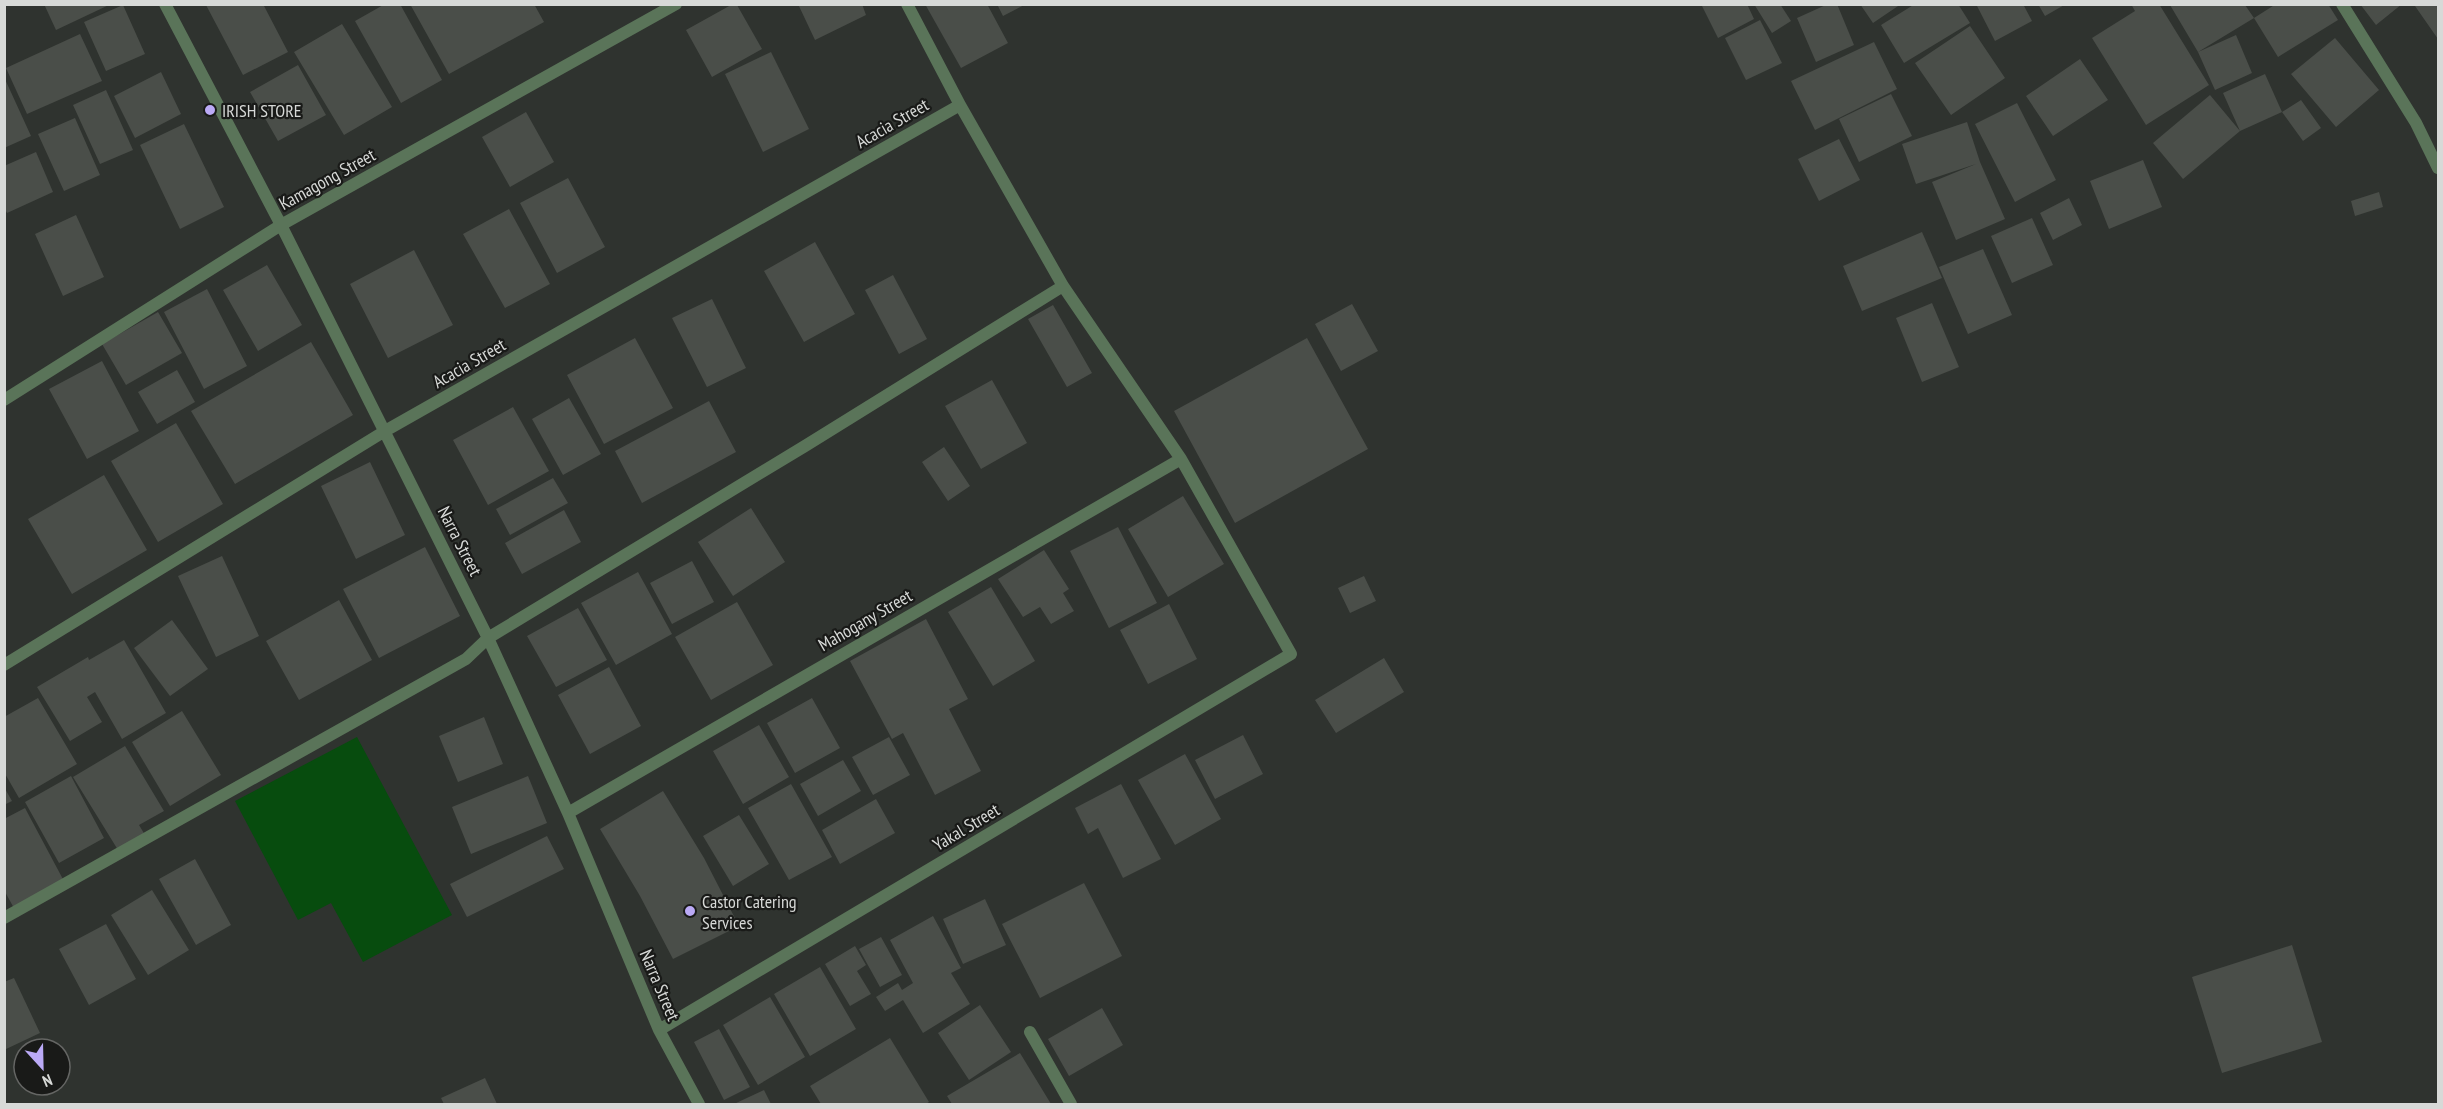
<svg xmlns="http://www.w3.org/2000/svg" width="2443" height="1109" viewBox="0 0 2443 1109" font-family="'PT Sans Narrow',sans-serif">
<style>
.green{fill:#074c0e}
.building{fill:#4a4e49}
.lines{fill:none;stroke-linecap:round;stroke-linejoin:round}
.street{stroke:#5a7459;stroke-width:12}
.poi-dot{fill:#bbaaf6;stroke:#191a18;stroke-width:2}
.labels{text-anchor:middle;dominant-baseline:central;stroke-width:4.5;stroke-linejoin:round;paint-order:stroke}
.poi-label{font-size:18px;fill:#d7d9d7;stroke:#191a18;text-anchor:start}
.street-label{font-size:18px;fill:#d7d9d7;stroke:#191a18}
</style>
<rect width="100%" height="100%" fill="#2f332f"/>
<!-- green -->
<path class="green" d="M 357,737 L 452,915 L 363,962 L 331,903 L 298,920 L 235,801 Z"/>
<!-- building -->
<path class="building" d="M 44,4 L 111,4 L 56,30 Z
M 208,4 L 263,4 L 288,52 L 243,75 L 206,5 Z
M 385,4 L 400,4 L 442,80 L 401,103 L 355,21 Z
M 410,4 L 534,4 L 544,22 L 449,74 Z
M 798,4 L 862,4 L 866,15 L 815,40 Z
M 925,4 L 987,4 L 1008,43 L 961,68 Z
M 997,4 L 1026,4 L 1003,16 Z
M 1705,4 L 1747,4 L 1754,19 L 1718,38 L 1702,6 Z
M 1754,4 L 1780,4 L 1791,21 L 1772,33 Z
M 1828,4 L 1837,4 L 1854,45 L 1816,62 L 1797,18 Z
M 1860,4 L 1901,4 L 1873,23 Z
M 1915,4 L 1958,4 L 1970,23 L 1904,63 L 1881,25 Z
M 1976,4 L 2023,4 L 2032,21 L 1995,41 Z
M 2038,4 L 2066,4 L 2045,16 Z
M 2131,4 L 2159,4 L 2209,85 L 2146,125 L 2092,38 L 2135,11 Z
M 2276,4 L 2328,4 L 2338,20 L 2278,57 L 2254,18 L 2198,52 L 2170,5 L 2245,5 L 2254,18 Z
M 2360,4 L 2402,4 L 2376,25 Z
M 123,5 L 145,54 L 106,71 L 84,22 Z
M 731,5 L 737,5 L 762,49 L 712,77 L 686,30 Z
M 2417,5 L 2438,5 L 2438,39 L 2415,6 Z
M 1760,20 L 1782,63 L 1746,80 L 1725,38 Z
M 342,24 L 392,107 L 344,135 L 294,52 Z
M 1970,26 L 2005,78 L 1951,115 L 1915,63 Z
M 80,34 L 102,81 L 27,114 L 6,68 Z
M 2236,35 L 2252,73 L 2215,90 L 2198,52 Z
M 2335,38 L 2379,90 L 2336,127 L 2291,74 Z
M 1874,42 L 1897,89 L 1815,130 L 1791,81 Z
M 771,52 L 809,129 L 763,152 L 725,74 Z
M 2080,59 L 2108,100 L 2053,136 L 2026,96 Z
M 298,65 L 326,115 L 278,141 L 250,92 Z
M 161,72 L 181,114 L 135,138 L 114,96 Z
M 2265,74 L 2282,112 L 2240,131 L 2223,93 Z
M 4,77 L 31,136 L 4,148 Z
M 106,90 L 133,150 L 100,164 L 73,105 Z
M 1891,94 L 1912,136 L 1859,162 L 1839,119 Z
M 2210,95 L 2240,131 L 2183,179 L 2153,143 Z
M 2301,100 L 2321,128 L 2303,141 L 2282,112 Z
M 2017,103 L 2056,180 L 2015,202 L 1975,124 Z
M 526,112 L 554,162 L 510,187 L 482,137 Z
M 75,118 L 100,175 L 64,191 L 38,134 Z
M 1967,122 L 1980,162 L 2005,219 L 1956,240 L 1932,182 L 1976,164 L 1916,184 L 1902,144 Z
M 184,124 L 224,207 L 180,229 L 140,145 Z
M 1839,139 L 1860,180 L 1819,201 L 1798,159 Z
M 36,152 L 53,192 L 7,213 L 4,207 L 4,166 Z
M 2143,160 L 2162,207 L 2109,229 L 2090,181 Z
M 568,178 L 605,247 L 557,273 L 520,203 Z
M 2379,192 L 2383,207 L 2355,216 L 2351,201 Z
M 2069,198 L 2082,225 L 2053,240 L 2040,213 Z
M 509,209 L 550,284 L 505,308 L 463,234 Z
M 76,215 L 104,277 L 63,296 L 35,234 Z
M 2032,218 L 2053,265 L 2012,283 L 1991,236 Z
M 1922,232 L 1942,278 L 1862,311 L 1843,266 Z
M 815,242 L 855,314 L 804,342 L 764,271 Z
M 1983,249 L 2012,315 L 1968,334 L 1939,267 Z
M 414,250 L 453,325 L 388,358 L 350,284 Z
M 267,265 L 302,325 L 258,351 L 223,290 Z
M 893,275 L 927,339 L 899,354 L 865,290 Z
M 207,289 L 247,366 L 204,389 L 164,312 Z
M 712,299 L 746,368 L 707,387 L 672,318 Z
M 1932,303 L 1959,367 L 1922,382 L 1896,318 Z
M 1352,304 L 1378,351 L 1341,371 L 1315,324 Z
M 1053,305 L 1092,373 L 1067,387 L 1028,319 Z
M 158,312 L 182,353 L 126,385 L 102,344 Z
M 635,338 L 673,408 L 604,444 L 567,375 Z
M 1307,338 L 1368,449 L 1235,523 L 1174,411 Z
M 311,342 L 353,415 L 235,484 L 191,411 Z
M 102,361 L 139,431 L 87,459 L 49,389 Z
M 177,370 L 195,402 L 157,424 L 138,392 Z
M 992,380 L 1027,443 L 981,469 L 945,406 Z
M 569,398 L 601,454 L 563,475 L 532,419 Z
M 709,401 L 736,452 L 642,503 L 615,451 Z
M 513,407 L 549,471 L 488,505 L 453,440 Z
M 176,423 L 223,504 L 158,542 L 111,461 Z
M 944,447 L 970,486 L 948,501 L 922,462 Z
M 370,462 L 405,535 L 356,559 L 321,486 Z
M 104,475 L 147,550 L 72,594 L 28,519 Z
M 553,478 L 568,503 L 510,535 L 496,509 Z
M 1183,496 L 1224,564 L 1168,597 L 1128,529 Z
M 751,508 L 785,562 L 733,596 L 698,542 Z
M 564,510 L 581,542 L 522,574 L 505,543 Z
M 1118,527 L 1157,603 L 1109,628 L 1070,551 Z
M 425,547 L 460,616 L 379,658 L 343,589 Z
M 1044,550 L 1069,589 L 1063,593 L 1074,611 L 1051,624 L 1040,607 L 1023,617 L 998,579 Z
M 222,556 L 259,636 L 216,657 L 178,576 Z
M 692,561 L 714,602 L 672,624 L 650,583 Z
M 638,572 L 672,634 L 616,665 L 581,603 Z
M 1364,576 L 1376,601 L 1350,613 L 1338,588 Z
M 991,587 L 1035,661 L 993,686 L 948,612 Z
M 339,600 L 372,660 L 299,700 L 266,641 Z
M 737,602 L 773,665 L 711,700 L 675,637 Z
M 1169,604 L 1197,659 L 1148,684 L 1120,630 Z
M 578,608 L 607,660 L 556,687 L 527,636 Z
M 926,619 L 968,699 L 949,709 L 981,771 L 935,795 L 903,733 L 892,739 L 850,661 Z
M 172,620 L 208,669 L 170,696 L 134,648 Z
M 124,640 L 166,713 L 122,739 L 95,692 L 87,697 L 102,722 L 70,741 L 37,687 L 88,657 L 89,660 Z
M 1384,658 L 1404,692 L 1336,733 L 1315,700 Z
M 609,667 L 641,726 L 590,754 L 558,695 Z
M 38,698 L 77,764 L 19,798 L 4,772 L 4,717 Z
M 812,698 L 840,748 L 795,773 L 767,723 Z
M 182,711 L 221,775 L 170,806 L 132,742 Z
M 484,717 L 503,764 L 458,782 L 439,736 Z
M 759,725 L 789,777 L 743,804 L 713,751 Z
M 1243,735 L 1263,774 L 1215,799 L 1195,760 Z
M 889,737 L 910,775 L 873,795 L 852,757 Z
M 125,746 L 164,811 L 139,825 L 145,835 L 118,850 L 73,777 Z
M 1185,754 L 1221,819 L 1175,845 L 1138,780 Z
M 843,760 L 861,791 L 818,816 L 800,784 Z
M 71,776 L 104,838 L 59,863 L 25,802 Z
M 528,776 L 547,823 L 471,854 L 452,807 Z
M 791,784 L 832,857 L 789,880 L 748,808 Z
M 1121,784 L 1161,859 L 1123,878 L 1098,828 L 1088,834 L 1075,808 Z
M 4,787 L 12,801 L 4,805 Z
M 663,791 L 704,858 L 739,926 L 673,959 L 640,896 L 600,829 Z
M 876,799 L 895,833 L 840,864 L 822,830 Z
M 25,808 L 65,883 L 15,910 L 4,890 L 4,819 Z
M 739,815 L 769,864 L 733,886 L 703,836 Z
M 547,836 L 564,869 L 467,917 L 450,884 Z
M 195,859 L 231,925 L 196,945 L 159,879 Z
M 1084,883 L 1122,956 L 1040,998 L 1002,924 Z
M 152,890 L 189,950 L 148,975 L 111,915 Z
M 985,899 L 1006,945 L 963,964 L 943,919 Z
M 933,916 L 961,968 L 951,973 L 970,1004 L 923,1033 L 903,1000 L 885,1011 L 876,997 L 898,983 L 902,990 L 913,983 L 890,940 Z
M 106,924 L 136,979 L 89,1005 L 59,949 Z
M 881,937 L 902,975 L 880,987 L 859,949 Z
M 2292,945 L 2322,1042 L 2222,1073 L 2192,977 Z
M 855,946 L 866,965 L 857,971 L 871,994 L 850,1006 L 825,964 Z
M 820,967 L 856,1029 L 810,1056 L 774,994 Z
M 14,978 L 40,1033 L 4,1050 L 4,982 Z
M 770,997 L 805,1057 L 758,1085 L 723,1025 Z
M 980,1005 L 1011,1052 L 969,1080 L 938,1033 Z
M 1102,1008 L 1123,1045 L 1069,1076 L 1048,1039 Z
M 719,1029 L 750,1087 L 724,1100 L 694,1042 Z
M 890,1038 L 929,1102 L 926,1104 L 821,1104 L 810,1086 Z
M 1020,1053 L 1051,1104 L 952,1104 L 947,1096 Z
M 485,1078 L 497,1104 L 444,1104 L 441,1098 Z
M 764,1090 L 771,1104 L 734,1104 Z"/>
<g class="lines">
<!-- street -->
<path class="street" d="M 165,4 L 281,225 L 488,638 L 568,813 L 659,1030 L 699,1104
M 2342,4 L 2416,123 L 2438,168
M 4,400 L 281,225 L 676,4
M 4,665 L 385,431 L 960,105
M 568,813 L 1181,459
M 4,918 L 466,659 L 488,638 L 805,446 L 1063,286
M 659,1030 L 1291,654 L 1181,459 L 1063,286 L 960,105 L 907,4
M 1030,1032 L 1071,1104"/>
</g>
<!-- markers -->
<g class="poi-dot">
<circle cx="210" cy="110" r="6"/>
<circle cx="690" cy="911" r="6"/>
</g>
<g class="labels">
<!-- poi labels -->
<g class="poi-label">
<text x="222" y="110">IRISH STORE</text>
<text x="702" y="901">Castor Catering<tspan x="702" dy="21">Services</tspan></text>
</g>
<!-- street labels -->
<g class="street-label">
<text transform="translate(892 123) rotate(-30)">Acacia Street</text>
<text transform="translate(327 179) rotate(-29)">Kamagong Street</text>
<text transform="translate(469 363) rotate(-30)">Acacia Street</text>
<text transform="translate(460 541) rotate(63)">Narra Street</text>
<text transform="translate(865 620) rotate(-30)">Mahogany Street</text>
<text transform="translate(966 827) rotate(-31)">Yakal Street</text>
<text transform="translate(660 985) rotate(67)">Narra Street</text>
</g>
</g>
<!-- border -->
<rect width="2443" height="1109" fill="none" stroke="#d7d9d7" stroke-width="12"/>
<!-- north arrow -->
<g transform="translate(42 1067) rotate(158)"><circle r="28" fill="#191a18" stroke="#656664" stroke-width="1.5"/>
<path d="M0-4.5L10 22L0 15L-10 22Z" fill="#bbaaf6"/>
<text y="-9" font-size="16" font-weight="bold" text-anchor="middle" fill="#d7d9d7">N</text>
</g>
</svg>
